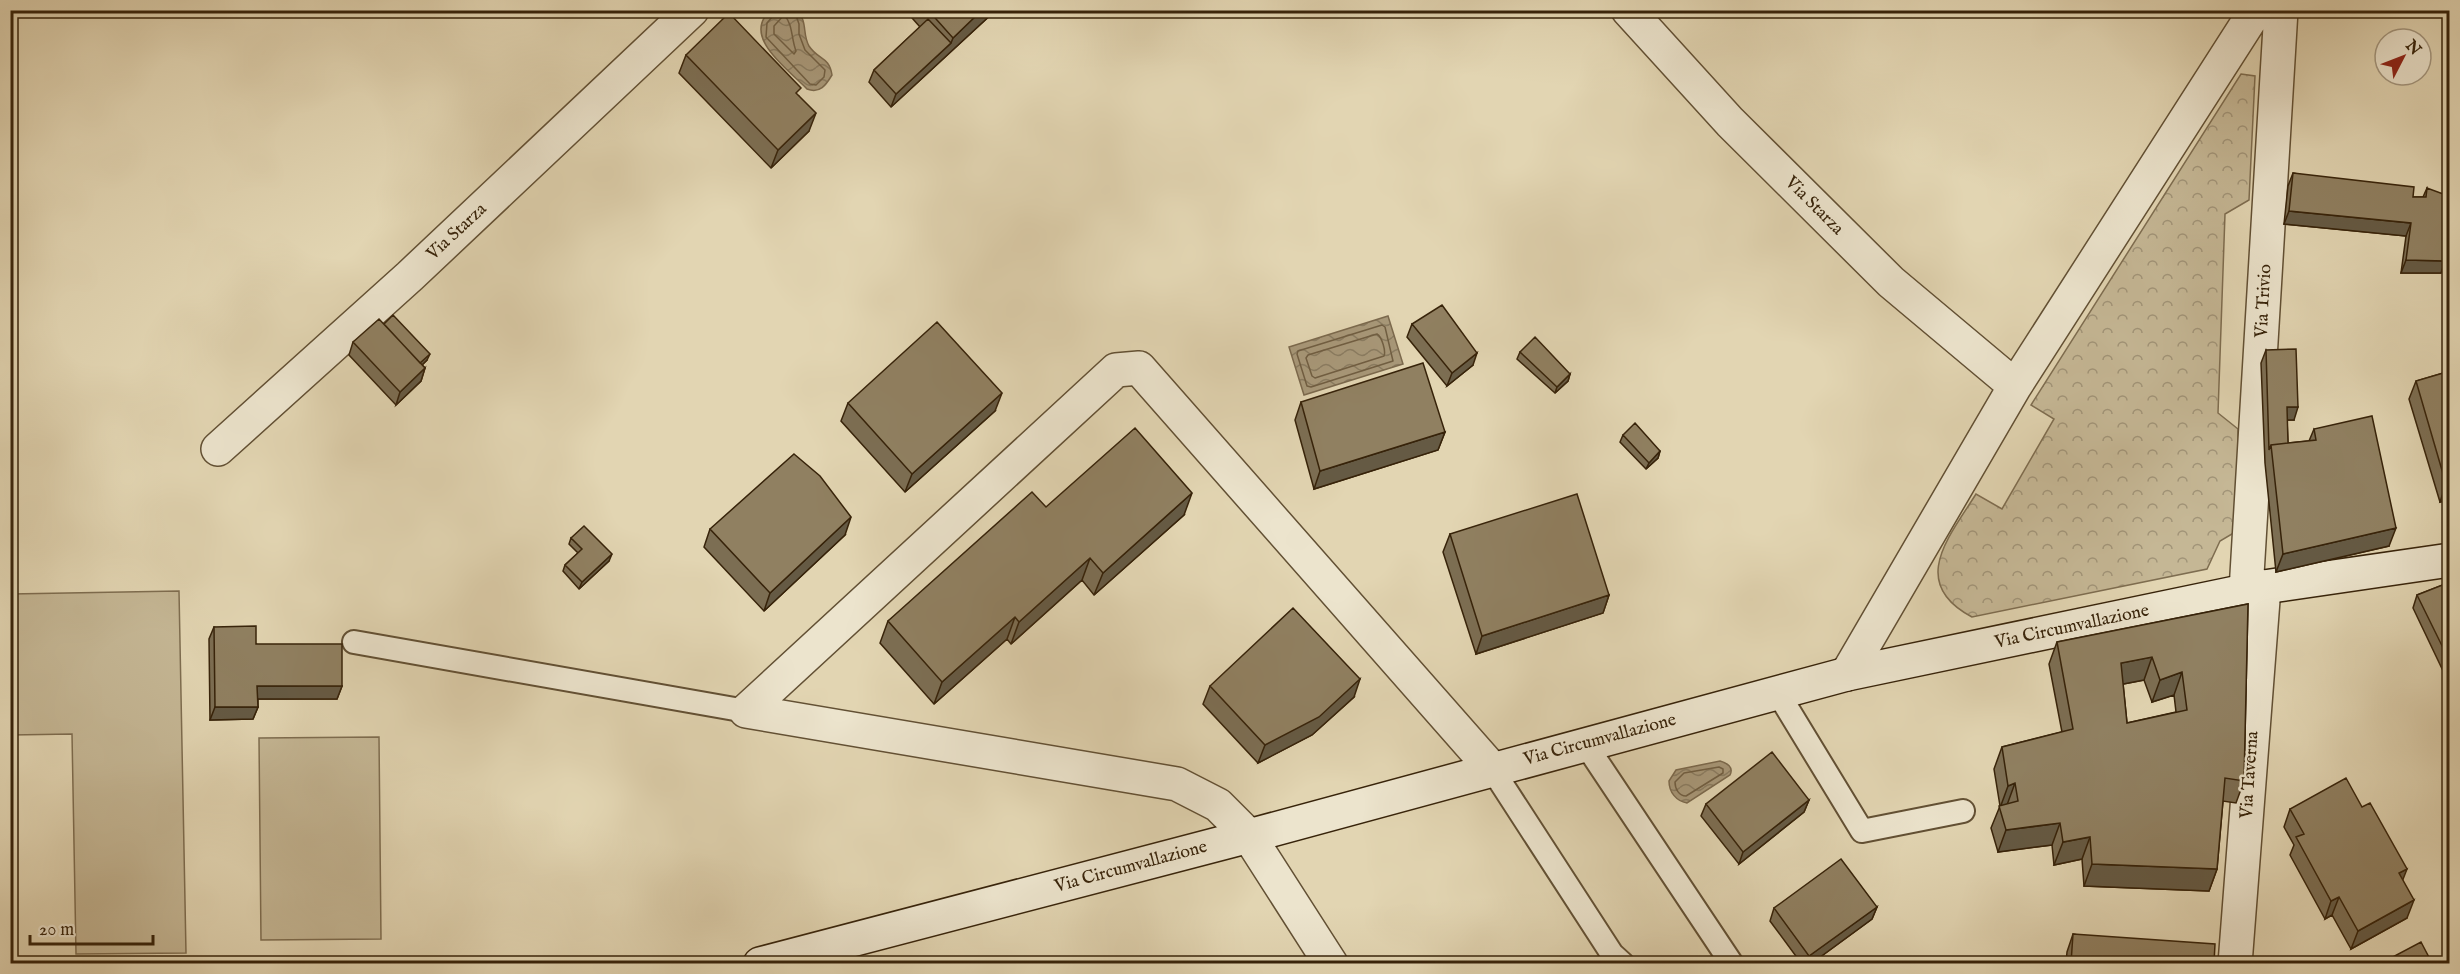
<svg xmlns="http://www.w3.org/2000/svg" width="2460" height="974" viewBox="0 0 2460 974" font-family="'IM FELL English',serif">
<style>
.park{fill:url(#park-crowns);stroke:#7e6d50;stroke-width:1.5}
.pitch{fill:#c5b795;stroke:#7e6d50;stroke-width:1.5}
.water{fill:url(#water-waves);stroke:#7b694d;stroke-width:1.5}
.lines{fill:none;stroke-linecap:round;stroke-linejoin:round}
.shore{stroke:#705e42;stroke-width:1.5}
.lane-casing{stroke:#625034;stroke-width:26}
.street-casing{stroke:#625034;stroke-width:36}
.secondary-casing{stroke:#37230a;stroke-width:36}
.lane{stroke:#ece4cd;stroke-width:22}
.street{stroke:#ece4cd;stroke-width:33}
.secondary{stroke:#ece4cd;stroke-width:33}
.wall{fill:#7c6e53;stroke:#37230a;stroke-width:1.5;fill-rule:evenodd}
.shaded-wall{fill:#655a44;stroke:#37230a;stroke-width:1.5}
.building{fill:#908061;stroke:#37230a;stroke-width:1.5;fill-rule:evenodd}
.labels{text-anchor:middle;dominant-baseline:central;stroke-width:5;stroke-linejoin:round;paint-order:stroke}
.street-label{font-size:18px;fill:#37230a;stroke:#ece4cd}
</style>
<defs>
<pattern id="park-crowns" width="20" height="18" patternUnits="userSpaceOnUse" patternTransform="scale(1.5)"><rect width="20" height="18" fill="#c5b795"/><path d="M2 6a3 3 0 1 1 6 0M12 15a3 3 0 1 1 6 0" fill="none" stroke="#a19478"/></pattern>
<pattern id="water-waves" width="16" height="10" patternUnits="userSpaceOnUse" patternTransform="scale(1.5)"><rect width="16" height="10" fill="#a89879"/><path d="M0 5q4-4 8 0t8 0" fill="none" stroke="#8a7c61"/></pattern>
</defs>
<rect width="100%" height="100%" fill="#e2d5b2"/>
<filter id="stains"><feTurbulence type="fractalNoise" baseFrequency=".00333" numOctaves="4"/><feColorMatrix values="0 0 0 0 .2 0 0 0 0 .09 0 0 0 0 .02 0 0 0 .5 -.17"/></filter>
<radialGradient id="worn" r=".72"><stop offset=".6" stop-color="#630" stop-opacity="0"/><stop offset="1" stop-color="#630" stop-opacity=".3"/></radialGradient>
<!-- park -->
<path class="park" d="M 2241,74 L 2255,76 L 2249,200 L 2225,214 L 2218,413 L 2238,429 L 2237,531 L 2220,541 L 2207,569 L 1972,617 C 1908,583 1949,537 1976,494 L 2002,509 L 2054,419 L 2031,405 Z"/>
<!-- pitch -->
<path class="pitch" d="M 179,591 L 186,953 L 76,954 L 72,734 L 11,735 L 11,594 Z
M 379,737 L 381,939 L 261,940 L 259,738 Z"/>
<!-- water -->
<path class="water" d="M 770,11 L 797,11 C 808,21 802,34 809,46 C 818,60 829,56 832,75 C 826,85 820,94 807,89 C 789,70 741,37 770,11 Z
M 1388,316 L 1403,364 L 1304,395 L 1289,347 Z
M 1720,761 C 1727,763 1734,767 1730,775 L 1687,803 C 1676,801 1669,792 1669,781 L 1676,770 Z"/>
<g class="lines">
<!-- shore -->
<path class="shore" d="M 774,10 L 773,16 L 767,23 L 766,37 L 810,84 L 816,85 L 824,77 L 825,70 L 805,50 L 799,34 L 799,24 L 794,10
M 784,15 C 793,24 791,38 796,51 L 794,54 L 774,34 L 774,26 Z
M 1382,325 L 1385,327 L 1393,361 L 1311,387 L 1307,386 L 1297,354 L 1298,351 Z
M 1377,334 C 1382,337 1386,351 1384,356 L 1315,378 L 1312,376 L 1306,358 L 1308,355 Z
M 1719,767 L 1723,769 L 1723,773 L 1686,796 C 1679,796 1675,789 1675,782 L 1684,773 Z"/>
<!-- lane casing -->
<g class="lane-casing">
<path id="lane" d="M 354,642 L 746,711
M 1778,693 L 1862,831 L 1963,811
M 1586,745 L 1732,964
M 1492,769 L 1612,954 L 1623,964"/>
</g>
<!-- street casing -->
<g class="street-casing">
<path id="street" d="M 1628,10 L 1730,122 L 1891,282 L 2015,386
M 218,449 L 410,276 L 692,10
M 2246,591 L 2281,10
M 1847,674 L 2015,386 L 2256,10
M 746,711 L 1116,370 L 1139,368 L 1492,769
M 746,711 L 1177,784 L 1218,805 L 1249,836 L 1331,964
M 2235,964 L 2264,587"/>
</g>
<!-- secondary casing -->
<g class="secondary-casing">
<path id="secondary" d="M 760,964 L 1249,836 L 1847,674 L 2264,587 L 2450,560"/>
</g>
<!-- lane -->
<use href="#lane" class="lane"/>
<!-- street -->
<use href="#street" class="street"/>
<!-- secondary -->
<use href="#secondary" class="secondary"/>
</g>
<!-- wall -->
<path class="wall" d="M 905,10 L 996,10 L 891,107 L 869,82 L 874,70 L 920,27 Z
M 686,55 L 799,96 L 809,131 L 771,168 L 679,73 Z
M 2293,173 L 2413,197 L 2423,197 L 2427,188 L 2445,261 L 2441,273 L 2401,273 L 2406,236 L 2284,224 L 2288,186 Z
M 384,324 L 427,360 L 422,365 L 425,368 L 421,381 L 396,405 L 349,355 L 353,342 Z
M 1412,324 L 1473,365 L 1447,386 L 1407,337 Z
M 2266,350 L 2294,420 L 2287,420 L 2288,443 L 2309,441 L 2314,429 L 2389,546 L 2276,572 L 2265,463 L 2261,363 Z
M 1520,352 L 1570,374 L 1568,381 L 1555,393 L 1517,359 Z
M 2450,371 L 2450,499 L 2440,502 L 2409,399 L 2416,381 Z
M 1301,402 L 1445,432 L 1438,450 L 1314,489 L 1295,420 Z
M 848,403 L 995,411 L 905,492 L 841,421 Z
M 1623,435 L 1660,451 L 1658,458 L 1646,469 L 1620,442 Z
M 1046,507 L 1184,515 L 1094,595 L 1082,580 L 1011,644 L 1007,639 L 934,704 L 880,643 L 888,621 Z
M 710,529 L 845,535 L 764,611 L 704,547 Z
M 1450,534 L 1609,595 L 1603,613 L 1476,654 L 1443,552 Z
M 571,538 L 609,561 L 579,589 L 563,571 L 565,565 L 578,553 L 569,544 Z
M 2450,582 L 2450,676 L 2446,677 L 2413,608 L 2417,595 Z
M 2248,604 L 2244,781 L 2236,803 L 2223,801 L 2217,869 L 2209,891 L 2084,886 L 2082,859 L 2054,865 L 2052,845 L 1998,852 L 1991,828 L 2000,806 L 1994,769 L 2002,747 L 2062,732 L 2049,664 L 2057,642 ZM 2144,680 L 2152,702 L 2174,695 L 2176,712 L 2127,723 L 2123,684 Z
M 214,627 L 256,644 L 342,686 L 337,699 L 258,699 L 258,707 L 253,719 L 210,720 L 209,639 Z
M 1210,686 L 1354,697 L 1312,735 L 1258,763 L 1203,704 Z
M 1809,800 L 1804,812 L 1739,864 L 1701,816 L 1706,804 Z
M 2362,807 L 2402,880 L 2407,918 L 2351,949 L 2332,915 L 2325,919 L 2290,855 L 2294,845 L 2284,827 L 2290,809 Z
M 1877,907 L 1872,919 L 1812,963 L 1801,963 L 1770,921 L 1774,908 Z
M 2073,934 L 2214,963 L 2066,963 L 2067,952 Z"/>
<!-- shaded-wall -->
<path class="shaded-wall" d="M 982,10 L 996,10 L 891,107 L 896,94 L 951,43 L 953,38 Z
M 816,113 L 809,131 L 771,168 L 778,150 Z
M 2289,211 L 2411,223 L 2406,236 L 2284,224 Z
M 2406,260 L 2445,261 L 2441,273 L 2401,273 Z
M 1477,353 L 1473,365 L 1447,386 L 1452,373 Z
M 430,354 L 427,360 L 414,373 L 416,366 Z
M 425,368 L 421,381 L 396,405 L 400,392 Z
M 1570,374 L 1568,381 L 1555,393 L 1557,387 Z
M 1002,393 L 995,411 L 905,492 L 912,474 Z
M 2287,407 L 2298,407 L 2294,420 L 2282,420 Z
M 1445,432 L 1438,450 L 1314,489 L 1320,471 Z
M 1660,451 L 1658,458 L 1646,469 L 1649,463 Z
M 2450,483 L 2450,499 L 2440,502 L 2446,484 Z
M 1192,493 L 1184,515 L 1094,595 L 1103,573 Z
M 851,517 L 845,535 L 764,611 L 770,593 Z
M 2396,528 L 2389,546 L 2276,572 L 2283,554 Z
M 612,554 L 609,561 L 579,589 L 582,582 Z
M 1090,558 L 1082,580 L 1011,644 L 1019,622 Z
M 1609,595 L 1603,613 L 1476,654 L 1482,636 Z
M 1015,617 L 1007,639 L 934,704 L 942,682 Z
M 2152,657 L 2144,680 L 2113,686 L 2121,663 Z
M 2450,667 L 2450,676 L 2446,677 Z
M 2182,672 L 2174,695 L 2152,702 L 2160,680 Z
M 1360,679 L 1354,697 L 1312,735 L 1258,763 L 1265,745 Z
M 257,686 L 342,686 L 337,699 L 253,699 Z
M 215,707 L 258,707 L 253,719 L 210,720 Z
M 2015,783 L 2007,805 L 2000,808 L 2008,786 Z
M 1809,800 L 1804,812 L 1739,864 L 1743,852 Z
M 2060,823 L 2052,845 L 1998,852 L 2006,830 Z
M 2090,837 L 2082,859 L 2054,865 L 2063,842 Z
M 2092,864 L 2217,869 L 2209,891 L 2084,886 Z
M 2407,869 L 2400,887 L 2399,873 Z
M 2339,897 L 2332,915 L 2325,919 L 2331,901 Z
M 2414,900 L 2407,918 L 2351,949 L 2358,931 Z
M 1877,907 L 1872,919 L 1812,963 L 1806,963 L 1809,956 Z"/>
<!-- building -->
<path class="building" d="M 928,10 L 982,10 L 953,38 Z
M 729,13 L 801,88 L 796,93 L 816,113 L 778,150 L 686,55 Z
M 928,19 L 951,43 L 896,94 L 874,70 Z
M 2293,173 L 2414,187 L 2413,197 L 2426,197 L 2427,188 L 2446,195 L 2445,261 L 2406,260 L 2411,223 L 2289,211 Z
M 1442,305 L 1477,353 L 1452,373 L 1412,324 Z
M 393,315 L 430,354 L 420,363 L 384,324 Z
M 379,319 L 425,368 L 400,392 L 353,342 Z
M 937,322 L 1002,393 L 912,474 L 848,403 Z
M 1535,337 L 1570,374 L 1557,387 L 1520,352 Z
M 2296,349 L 2298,407 L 2287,407 L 2288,443 L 2271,445 L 2269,450 L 2266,350 Z
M 1423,363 L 1445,432 L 1320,471 L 1301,402 Z
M 2450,371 L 2450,483 L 2446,484 L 2416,381 Z
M 2372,416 L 2396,528 L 2283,554 L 2271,445 L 2316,440 L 2314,429 Z
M 1635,423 L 1660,451 L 1649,463 L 1623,435 Z
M 1135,428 L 1192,493 L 1103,573 L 1090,558 L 1019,622 L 1015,617 L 942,682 L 888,621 L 1032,492 L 1046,507 Z
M 794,454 L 820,476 L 851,517 L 770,593 L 710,529 Z
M 1577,494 L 1609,595 L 1482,636 L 1450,534 Z
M 584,526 L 612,554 L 582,582 L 565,565 L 582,549 L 571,538 Z
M 2450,582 L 2450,662 L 2417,595 Z
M 2248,604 L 2244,781 L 2225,778 L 2217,869 L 2092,864 L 2090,837 L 2063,842 L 2060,823 L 2006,830 L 1999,806 L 2018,801 L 2015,783 L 2008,786 L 2002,747 L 2073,729 L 2057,642 ZM 2152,657 L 2160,680 L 2182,672 L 2187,710 L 2127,723 L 2121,663 Z
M 1293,608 L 1360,679 L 1319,717 L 1265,745 L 1210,686 Z
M 256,626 L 256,644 L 342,644 L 342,686 L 257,686 L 258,707 L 215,707 L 214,627 Z
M 1772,752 L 1809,800 L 1743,852 L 1706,804 Z
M 2346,778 L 2362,807 L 2370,803 L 2407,869 L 2399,873 L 2414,900 L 2358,931 L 2339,897 L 2331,901 L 2296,837 L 2304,834 L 2290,809 Z
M 1841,859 L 1877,907 L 1809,956 L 1774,908 Z
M 2073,934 L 2215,944 L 2214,963 L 2071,963 Z
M 2421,942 L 2432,963 L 2389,963 L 2387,960 Z
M 230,957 L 230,963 L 151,963 L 151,959 Z"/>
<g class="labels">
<!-- street labels -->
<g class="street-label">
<text transform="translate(1814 206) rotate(45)">Via Starza</text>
<text transform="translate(457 232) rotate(-43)">Via Starza</text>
<text transform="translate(2264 301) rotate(-87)">Via Trivio</text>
<text transform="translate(2072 627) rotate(-12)">Via Circumvallazione</text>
<text transform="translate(1600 740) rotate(-15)">Via Circumvallazione</text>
<text transform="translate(2250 775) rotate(-86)">Via Taverna</text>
<text transform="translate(1131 867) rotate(-15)">Via Circumvallazione</text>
</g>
</g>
<!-- margin -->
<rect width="2460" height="974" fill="none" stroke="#e2d5b2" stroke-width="36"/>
<rect x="12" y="12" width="2436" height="950" fill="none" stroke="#37230a" stroke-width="3"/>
<rect x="18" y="18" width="2424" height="938" fill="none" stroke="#37230a" stroke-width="1.5"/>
<!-- north arrow -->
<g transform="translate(2403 57) rotate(48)"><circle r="28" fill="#ece4cd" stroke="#a4977f" stroke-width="1.5"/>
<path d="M0-4.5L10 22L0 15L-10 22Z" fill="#8f2418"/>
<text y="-9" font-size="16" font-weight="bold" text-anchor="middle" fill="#37230a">N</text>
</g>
<!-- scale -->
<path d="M30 935v9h123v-9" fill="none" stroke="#37230a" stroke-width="3"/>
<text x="39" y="935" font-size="18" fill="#37230a" stroke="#ece4cd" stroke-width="4.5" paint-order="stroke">20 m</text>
<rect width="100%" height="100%" filter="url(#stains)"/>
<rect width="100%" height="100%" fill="url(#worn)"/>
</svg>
